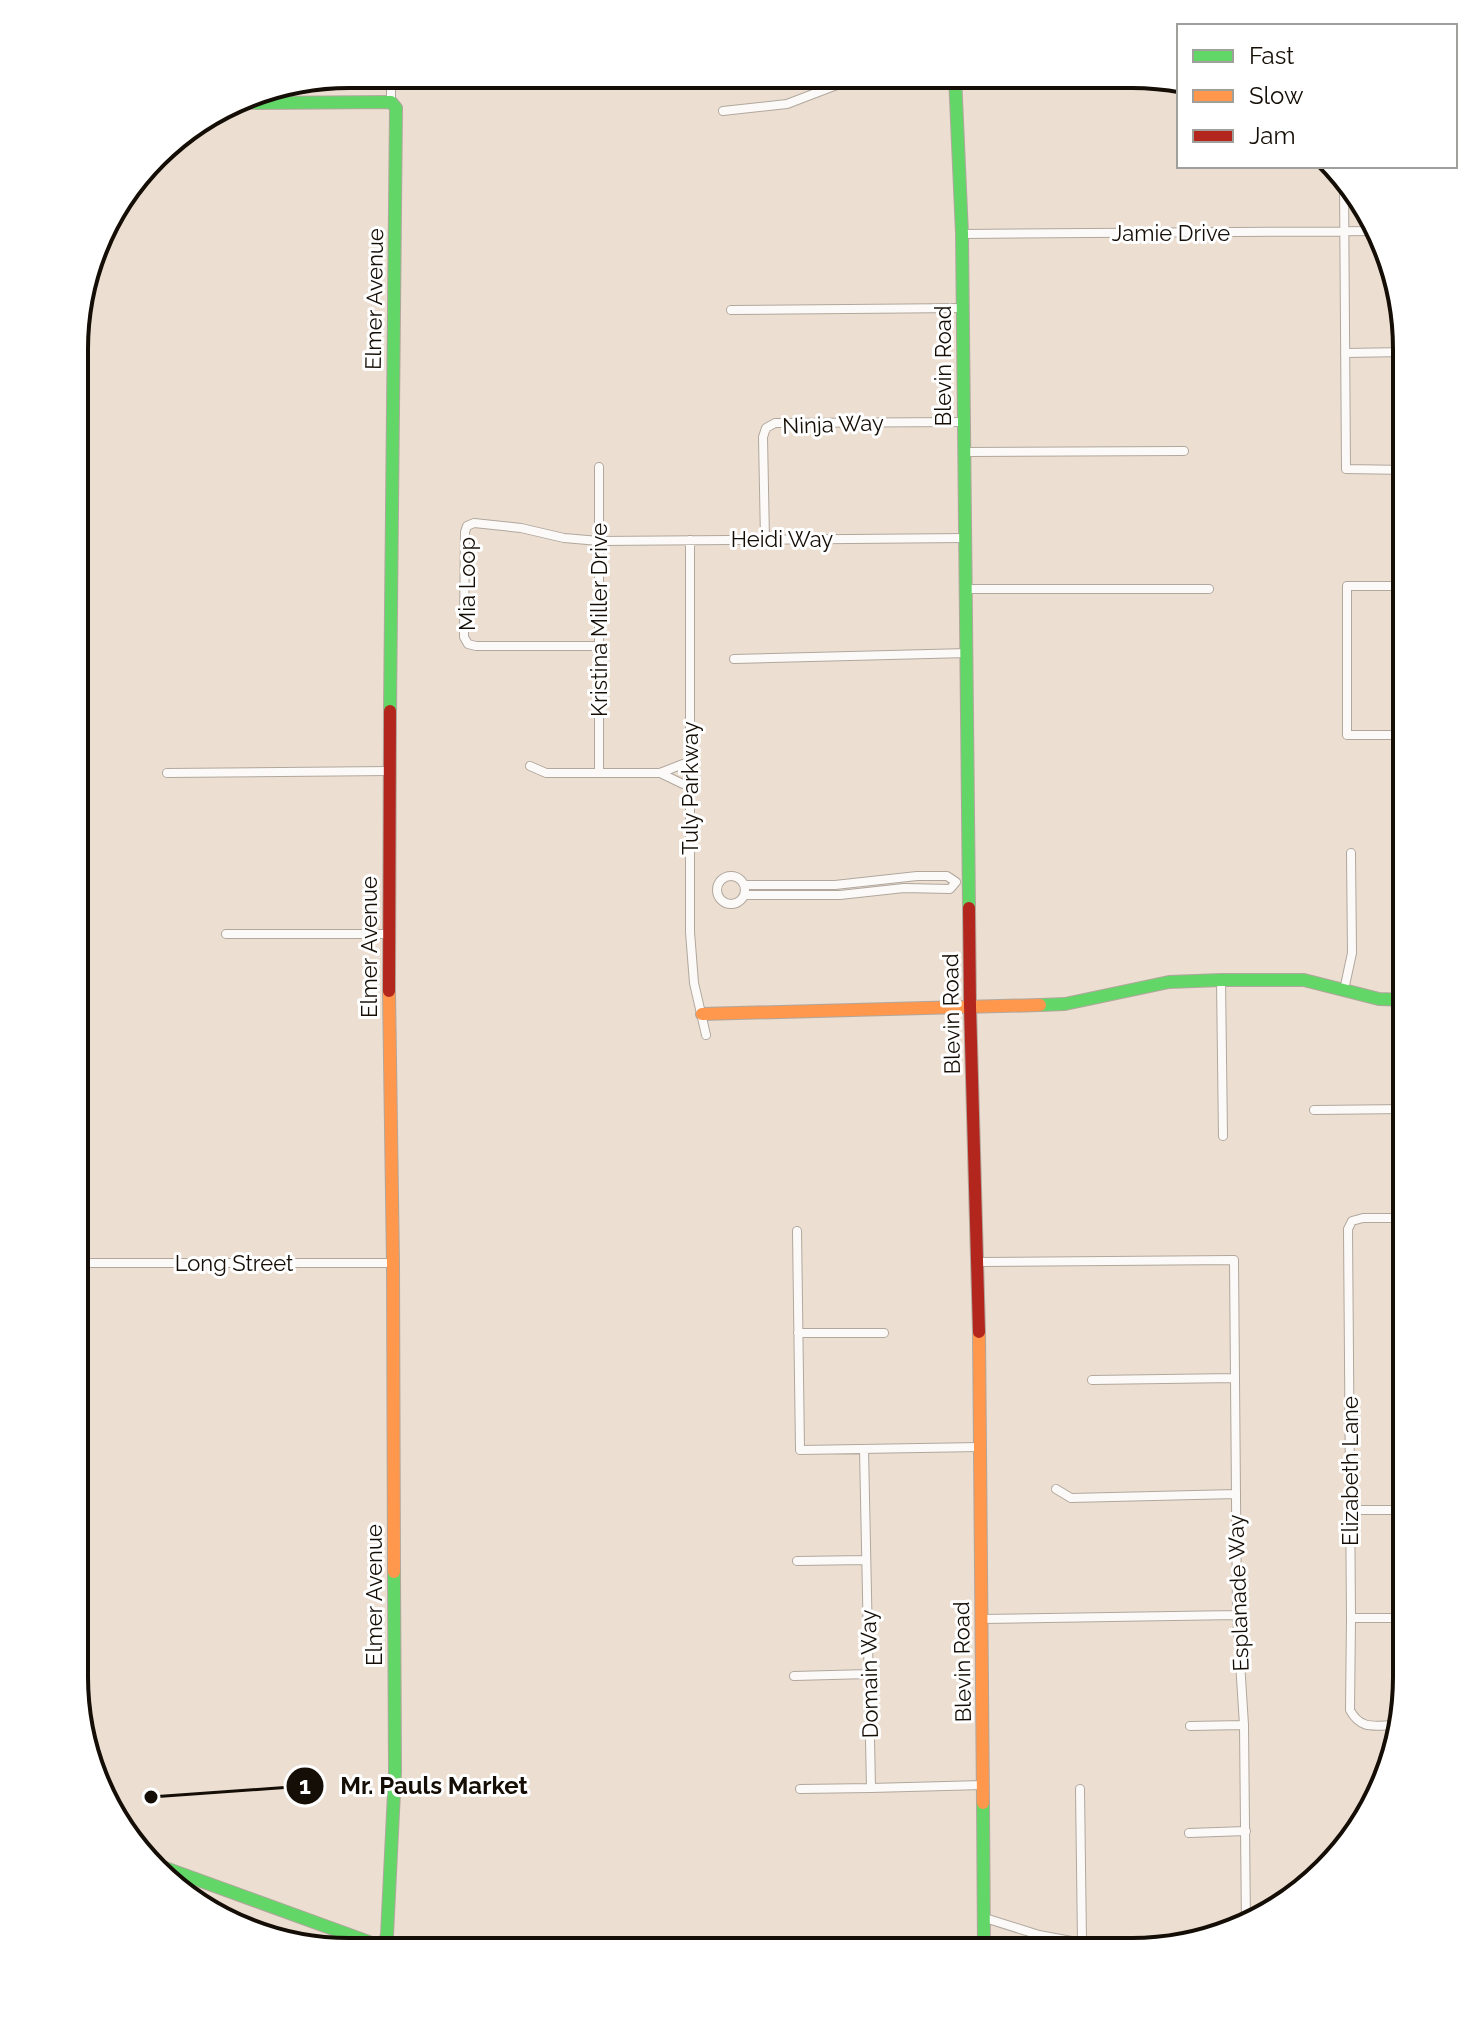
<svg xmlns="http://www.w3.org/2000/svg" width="1481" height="2026" viewBox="0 0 1481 2026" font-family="Raleway,sans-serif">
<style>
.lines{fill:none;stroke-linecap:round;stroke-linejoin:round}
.street-casing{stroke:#b1a79d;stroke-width:10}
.fast-casing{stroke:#b1a79d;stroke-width:14}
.slow-casing{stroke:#b1a79d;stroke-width:14}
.jam-casing{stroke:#b1a79d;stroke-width:14}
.street{stroke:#fcfaf8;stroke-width:8}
.fast{stroke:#63d668;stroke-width:12}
.slow{stroke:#ff974d;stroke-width:12}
.jam{stroke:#b3261e;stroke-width:12}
.labels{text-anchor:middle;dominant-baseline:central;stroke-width:6;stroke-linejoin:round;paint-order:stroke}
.street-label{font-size:22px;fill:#150e06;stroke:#fff}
.rim{fill:none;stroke:#150e06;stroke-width:4}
.leader{fill:none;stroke:#150e06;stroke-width:3}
.callout-dot{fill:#150e06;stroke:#fff;stroke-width:3}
.mark-label{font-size:24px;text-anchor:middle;font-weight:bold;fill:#fff}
.callout-label{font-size:24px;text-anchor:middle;font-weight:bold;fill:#150e06;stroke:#fff;stroke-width:6;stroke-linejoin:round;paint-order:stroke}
</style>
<rect width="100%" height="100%" fill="#ecdfd2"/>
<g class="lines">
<!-- street casing -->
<g class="street-casing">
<path id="street" d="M 391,102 L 391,74
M 723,111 L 787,104 L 842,83 L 955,82
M 1344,185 L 1346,469 L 1407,470
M 962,234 L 1380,231
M 731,310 L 963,308
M 1345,353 L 1407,352
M 964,452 L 1184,451
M 690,540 L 690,932 L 694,983 L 706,1035
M 765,540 L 763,437 L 766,428 L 775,423 L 964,422
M 967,589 L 1209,589
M 599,646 L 476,646 L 468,644 L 464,637 L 464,631 L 465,532 L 467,526 L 474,523 L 521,528 L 564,538 L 599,541 L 966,538
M 734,659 L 968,653
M 1407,735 L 1347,735 L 1347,586 L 1407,586
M 530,766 L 546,773 L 660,773 L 683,764 L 690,764
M 167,773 L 390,771
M 599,773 L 599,467
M 660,773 L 683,784 L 690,784
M717 890a14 14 0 1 1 28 0a14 14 0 1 1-28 0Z
M 745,885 L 835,885 L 917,876 L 947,876 L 956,882
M 745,895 L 840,895 L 904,888 L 950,889 L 956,882
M 226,934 L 388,934
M 1221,980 L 1223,1136
M 1344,990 L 1352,953 L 1351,853
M 1314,1110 L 1407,1109
M 797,1231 L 800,1450 L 980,1447
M 978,1262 L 1234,1260 L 1237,1615 L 1244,1725 L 1246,1926
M 75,1263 L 393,1263
M 798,1333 L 884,1333
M 1092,1380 L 1235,1378
M 864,1449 L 871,1788 L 983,1785
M 1056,1489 L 1071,1498 L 1236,1494
M 1351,1510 L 1406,1510
M 797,1561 L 866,1560
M 1351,1618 L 1406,1618
M 981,1619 L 1237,1615
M 794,1676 L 869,1674
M 1396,1725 C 1376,1725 1361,1731 1350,1710 L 1351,1618 L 1348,1229 L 1352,1221 L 1363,1218 L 1407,1218
M 1190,1726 L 1244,1725
M 800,1789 L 871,1788
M 1080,1789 L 1082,1943
M 1189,1833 L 1246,1831
M 985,1918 L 1039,1935 L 1082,1943 L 1168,1944"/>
</g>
<!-- fast casing -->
<g class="fast-casing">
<path id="fast" d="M 955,76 L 962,234 L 969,908
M 236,103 L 391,102 L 396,108 L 390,711
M 1040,1005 L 1065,1004 L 1169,982 L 1221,980 L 1304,980 L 1379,999 L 1407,1000
M 983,1803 L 984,1952
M 157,1865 L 391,1950
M 382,1950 L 387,1935 L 395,1772 L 394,1572"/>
</g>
<!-- slow casing -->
<g class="slow-casing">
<path id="slow" d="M 389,991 L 393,1263 L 394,1572
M 702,1014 L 1040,1005
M 979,1332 L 983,1803"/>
</g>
<!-- jam casing -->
<g class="jam-casing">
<path id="jam" d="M 969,908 L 970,1006 L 979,1332
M 389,991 L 390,711"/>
</g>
<!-- street -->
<use href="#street" class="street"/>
<!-- fast -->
<use href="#fast" class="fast"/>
<!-- slow -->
<use href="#slow" class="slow"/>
<!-- jam -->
<use href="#jam" class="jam"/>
</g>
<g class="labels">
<!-- street labels -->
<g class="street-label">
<text x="1171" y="233">Jamie Drive</text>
<text transform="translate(374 299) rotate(-89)">Elmer Avenue</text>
<text transform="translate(943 366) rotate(-90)">Blevin Road</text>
<text transform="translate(833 424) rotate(-2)">Ninja Way</text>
<text x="782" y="539">Heidi Way</text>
<text transform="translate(467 584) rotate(-90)">Mia Loop</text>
<text transform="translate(599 620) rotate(-90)">Kristina Miller Drive</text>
<text transform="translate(690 788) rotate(-90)">Tuly Parkway</text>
<text transform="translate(369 947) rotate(-90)">Elmer Avenue</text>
<text transform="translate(951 1014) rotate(-91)">Blevin Road</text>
<text x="234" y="1263">Long Street</text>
<text transform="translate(1350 1471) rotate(-90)">Elizabeth Lane</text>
<text transform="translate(1238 1593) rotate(-92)">Esplanade Way</text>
<text transform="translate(374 1595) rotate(-90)">Elmer Avenue</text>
<text transform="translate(962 1662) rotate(-91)">Blevin Road</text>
<text transform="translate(869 1674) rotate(-91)">Domain Way</text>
</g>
</g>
<!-- crop -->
<path d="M0 0H1481V2026H0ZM349 88H1132A261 261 0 0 1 1393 349V1677A261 261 0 0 1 1132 1938H349A261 261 0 0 1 88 1677V349A261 261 0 0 1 349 88Z" fill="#fff" fill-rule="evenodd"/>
<path class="rim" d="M349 88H1132A261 261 0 0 1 1393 349V1677A261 261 0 0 1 1132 1938H349A261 261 0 0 1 88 1677V349A261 261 0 0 1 349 88Z"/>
<!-- callouts -->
<path class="leader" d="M151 1797L305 1786"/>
<g class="callout-dot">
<circle cx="151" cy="1797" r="8"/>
<circle cx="305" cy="1786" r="20"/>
</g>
<g class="mark-label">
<text x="305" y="1794">1</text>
</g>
<g class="callout-label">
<text x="434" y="1794">Mr. Pauls Market</text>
</g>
<!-- legend -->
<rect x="1177" y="24" width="280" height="144" fill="#ffffff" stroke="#a19f9b" stroke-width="2"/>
<rect x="1193" y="50" width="40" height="12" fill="#63d668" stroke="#a19f9b" stroke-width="2"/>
<text x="1249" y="64" font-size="24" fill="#150e06">Fast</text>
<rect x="1193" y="90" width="40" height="12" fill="#ff974d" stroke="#a19f9b" stroke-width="2"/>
<text x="1249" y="104" font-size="24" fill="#150e06">Slow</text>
<rect x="1193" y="130" width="40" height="12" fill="#b3261e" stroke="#a19f9b" stroke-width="2"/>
<text x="1249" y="144" font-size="24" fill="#150e06">Jam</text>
</svg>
